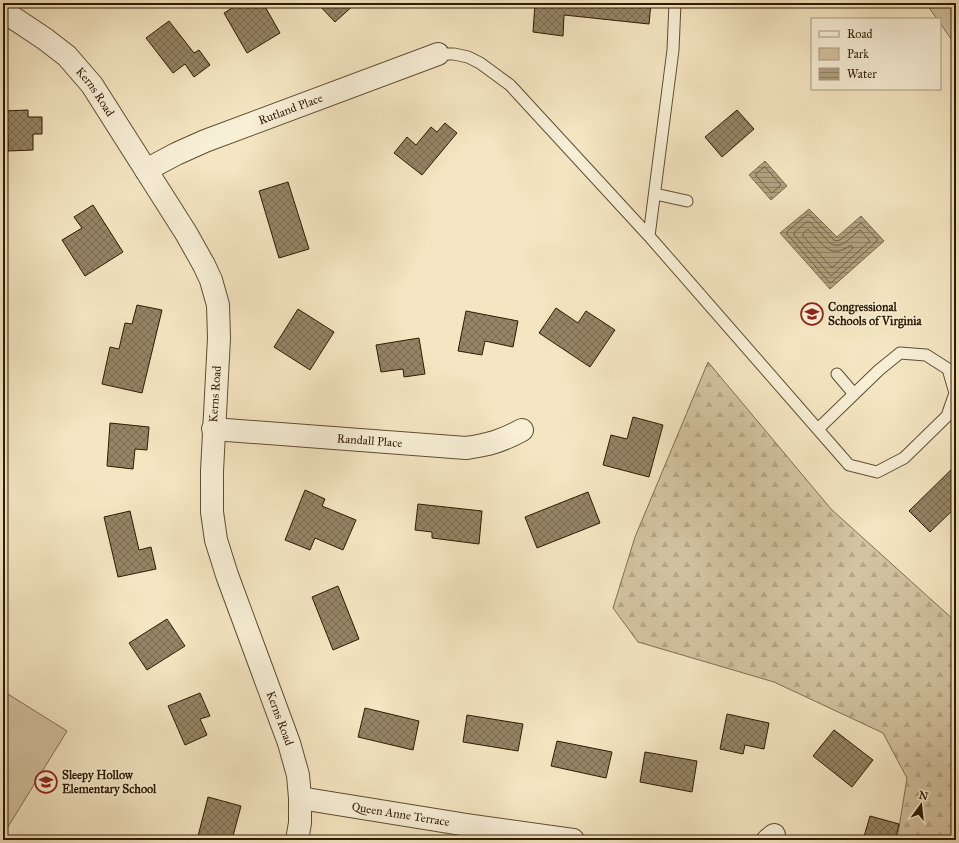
<svg xmlns="http://www.w3.org/2000/svg" width="959" height="843" viewBox="0 0 959 843" font-family="'IM FELL Great Primer',serif">
<style>
.green{fill:#d3c3a1;stroke:#816e51}
.forest{fill:url(#forest-firs);stroke:#816e51}
.water{fill:url(#water-rules);stroke:#7d6b4d}
.lines{fill:none;stroke-linecap:round;stroke-linejoin:round}
.shore{stroke:#705e40;stroke-width:1}
.building{fill:url(#building-cross-hatch);stroke:#2f1a01}
.lane-casing{stroke:#604d31;stroke-width:13}
.street-casing{stroke:#604d31;stroke-width:24}
.lane{stroke:#f8efd7;stroke-width:11}
.street{stroke:#f8efd7;stroke-width:22}
.labels{text-anchor:middle;dominant-baseline:central;stroke-width:3;stroke-linejoin:round;paint-order:stroke}
.street-label{font-size:12px;fill:#2f1a01;stroke:#f8efd7}
.poi-label{font-size:12px;font-weight:bold;fill:#2f1a01;stroke:#f8efd7;text-anchor:start}
</style>
<defs>
<pattern id="forest-firs" width="22" height="20" patternUnits="userSpaceOnUse"><rect width="22" height="20" fill="#d3c3a1"/><path d="M5 1l3.5 6h-7zM16 11l3.5 6h-7z" fill="#b5a789"/></pattern>
<pattern id="water-rules" width="6" height="5" patternUnits="userSpaceOnUse"><rect width="6" height="5" fill="#b1a180"/><path d="M0 2.5h6" fill="none" stroke="#908266"/></pattern>
<pattern id="building-cross-hatch" width="8" height="8" patternUnits="userSpaceOnUse"><rect width="8" height="8" fill="#958465"/><path d="M0 0l8 8M0 8l8-8" fill="none" stroke="#7a6b51"/></pattern>
</defs>
<rect width="100%" height="100%" fill="#f4e6c2"/>
<filter id="stains"><feTurbulence type="fractalNoise" baseFrequency=".005" numOctaves="4"/><feColorMatrix values="0 0 0 0 .2 0 0 0 0 .09 0 0 0 0 .02 0 0 0 .5 -.17"/></filter>
<radialGradient id="worn" r=".72"><stop offset=".6" stop-color="#630" stop-opacity="0"/><stop offset="1" stop-color="#630" stop-opacity=".3"/></radialGradient>
<!-- green -->
<path class="green" d="M 926,3 L 956,3 L 956,46 L 940,23 L 940,19 L 937,19 Z
M 3,691 L 67,731 L 3,835 Z"/>
<!-- forest -->
<path class="forest" d="M 708,362 L 831,509 L 956,622 L 956,840 L 897,840 L 907,778 L 883,733 L 774,682 L 638,642 L 613,608 L 635,537 Z"/>
<!-- water -->
<path class="water" d="M 765,161 L 787,186 L 771,200 L 749,175 Z
M 809,209 L 837,237 L 861,216 L 884,241 L 830,289 L 780,233 Z"/>
<g class="lines">
<!-- shore -->
<path class="shore" d="M 765,167 L 781,185 L 772,193 L 756,176 L 756,174 Z
M 807,215 L 810,215 L 835,241 L 840,240 L 861,223 L 877,239 L 877,241 L 832,282 L 830,283 L 787,234 L 787,232 Z
M 807,222 L 810,222 L 830,243 C 842,251 851,236 860,230 L 870,241 L 831,276 L 794,235 L 794,233 Z
M 807,230 L 809,230 C 824,245 830,260 851,245 L 853,248 L 833,267 L 831,267 L 803,236 L 803,234 Z"/>
</g>
<!-- building -->
<path class="building" d="M 240,3 L 263,3 L 280,33 L 247,53 L 224,13 Z
M 317,3 L 356,3 L 335,22 Z
M 535,3 L 651,3 L 649,24 L 564,15 L 563,36 L 533,32 Z
M 169,21 L 194,53 L 199,50 L 210,65 L 194,77 L 185,64 L 173,73 L 146,38 Z
M 28,110 L 28,117 L 42,117 L 42,134 L 33,134 L 33,150 L 8,151 L 8,139 L 3,140 L 3,111 Z
M 737,110 L 754,129 L 722,157 L 705,137 Z
M 445,123 L 457,133 L 422,175 L 394,153 L 407,137 L 416,145 L 431,127 L 437,132 Z
M 288,182 L 309,249 L 279,258 L 259,191 Z
M 93,205 L 123,252 L 85,276 L 62,240 L 82,228 L 74,217 Z
M 137,305 L 162,310 L 142,393 L 102,384 L 110,347 L 119,349 L 125,323 L 132,324 Z
M 556,308 L 578,323 L 586,311 L 615,330 L 590,367 L 539,333 Z
M 298,309 L 334,332 L 310,370 L 274,347 Z
M 466,311 L 518,321 L 513,347 L 485,341 L 482,355 L 458,351 Z
M 419,338 L 425,374 L 404,377 L 403,369 L 381,372 L 376,345 Z
M 633,417 L 663,425 L 649,477 L 603,465 L 611,435 L 627,439 Z
M 110,423 L 149,427 L 147,450 L 135,449 L 133,469 L 107,466 Z
M 956,465 L 956,507 L 930,532 L 909,511 Z
M 305,490 L 325,499 L 322,506 L 356,520 L 343,550 L 315,538 L 310,550 L 285,540 Z
M 588,492 L 600,523 L 537,548 L 525,517 Z
M 418,504 L 482,511 L 479,544 L 432,538 L 432,532 L 415,530 Z
M 130,511 L 139,550 L 151,547 L 156,569 L 118,577 L 104,517 Z
M 338,586 L 359,639 L 333,650 L 312,597 Z
M 167,619 L 185,646 L 147,670 L 129,643 Z
M 200,693 L 210,716 L 200,719 L 207,735 L 185,745 L 168,706 Z
M 365,708 L 419,721 L 413,750 L 358,737 Z
M 727,714 L 769,723 L 764,749 L 745,745 L 743,754 L 720,749 Z
M 467,715 L 523,724 L 518,751 L 463,742 Z
M 834,730 L 873,760 L 852,787 L 813,756 Z
M 557,741 L 612,752 L 606,778 L 551,766 Z
M 645,752 L 697,761 L 692,792 L 640,782 Z
M 208,797 L 241,806 L 232,840 L 197,840 Z
M 870,816 L 899,824 L 895,840 L 863,840 Z"/>
<g class="lines">
<!-- lane casing -->
<g class="lane-casing">
<path id="lane" d="M 675,3 L 673,50 L 649,236 L 849,465 L 877,472 L 904,458 L 947,416 L 955,393 L 948,369 L 926,355 L 900,353 L 879,370 L 818,429
M 438,54 L 454,54 L 468,57 L 480,63 L 510,85 L 649,236
M 655,194 L 687,201
M 837,374 L 854,394"/>
</g>
<!-- street casing -->
<g class="street-casing">
<g id="street">
<path id="s1" d="M 3,11 L 45,39 L 67,56 L 92,85 L 186,233 L 204,265 L 211,280 L 218,305 L 219,338 L 212,471 L 212,512 L 216,540 L 227,575 L 289,743 L 298,775 L 300,798 L 300,823 L 297,840"/>
<path id="s2" d="M 146,170 L 176,154 L 205,141 L 438,54"/>
<path id="s3" d="M 213,429 L 466,448 C 488,445 502,441 522,430"/>
<path id="s4" d="M 300,798 L 467,825 L 573,840"/>
<path d="M 768,840 L 774,835"/>
</g>
</g>
<!-- lane -->
<use href="#lane" class="lane"/>
<!-- street -->
<use href="#street" class="street"/>
</g>
<!-- icons -->
<defs>
<g id="school-ring" transform="scale(1.15)"><circle r="9.5" fill="#f8efd7" stroke="#8f2418" stroke-width="1.5"/><path d="M0-5L7-2L0 1L-7-2ZM-4 1L0 2.5L4 1V4Q0 6-4 4Z" fill="#8f2418"/></g>
</defs>
<g fill-rule="evenodd">
<use href="#school-ring" x="812" y="314"/>
<use href="#school-ring" x="46" y="782"/>
</g>
<g class="labels">
<!-- street labels -->
<g class="street-label">
<text stroke="none"><textPath href="#s1" startOffset="124">Kerns Road</textPath></text>
<text stroke="none"><textPath href="#s2" startOffset="157">Rutland Place</textPath></text>
<text transform="translate(215 394) rotate(-86)">Kerns Road</text>
<text stroke="none"><textPath href="#s3" startOffset="157">Randall Place</textPath></text>
<text stroke="none"><textPath href="#s1" startOffset="796">Kerns Road</textPath></text>
<text stroke="none"><textPath href="#s4" startOffset="102">Queen Anne Terrace</textPath></text>
</g>
<!-- poi labels -->
<g class="poi-label">
<text x="828" y="307">Congressional<tspan x="828" dy="14">Schools of Virginia</tspan></text>
<text x="62" y="775">Sleepy Hollow<tspan x="62" dy="14">Elementary School</tspan></text>
</g>
</g>
<!-- margin -->
<rect width="959" height="843" fill="none" stroke="#f4e6c2" stroke-width="16"/>
<rect x="4" y="4" width="951" height="835" fill="none" stroke="#2f1a01" stroke-width="2"/>
<rect x="8" y="8" width="943" height="827" fill="none" stroke="#2f1a01"/>
<!-- legend -->
<rect x="811" y="18" width="130" height="72" fill="#f8efd7" stroke="#a89a81"/>
<rect x="819" y="31" width="20" height="6" fill="#f8efd7" stroke="#a89a81"/>
<text x="847" y="38" font-size="12" fill="#2f1a01">Road</text>
<rect x="819" y="48" width="20" height="12" fill="#d3c3a1" stroke="#a89a81"/>
<text x="847" y="58" font-size="12" fill="#2f1a01">Park</text>
<rect x="819" y="68" width="20" height="12" fill="url(#water-rules)" stroke="#a89a81"/>
<text x="847" y="78" font-size="12" fill="#2f1a01">Water</text>
<!-- north arrow -->
<g transform="translate(921 805) rotate(15)" stroke="#f8efd7" stroke-width="3" paint-order="stroke">
<path d="M0-3L7 15L0 10L-7 15Z" fill="#2f1a01"/>
<text y="-6" font-size="11" font-weight="bold" text-anchor="middle" fill="#2f1a01">N</text>
</g>
<rect width="100%" height="100%" filter="url(#stains)"/>
<rect width="100%" height="100%" fill="url(#worn)"/>
</svg>
